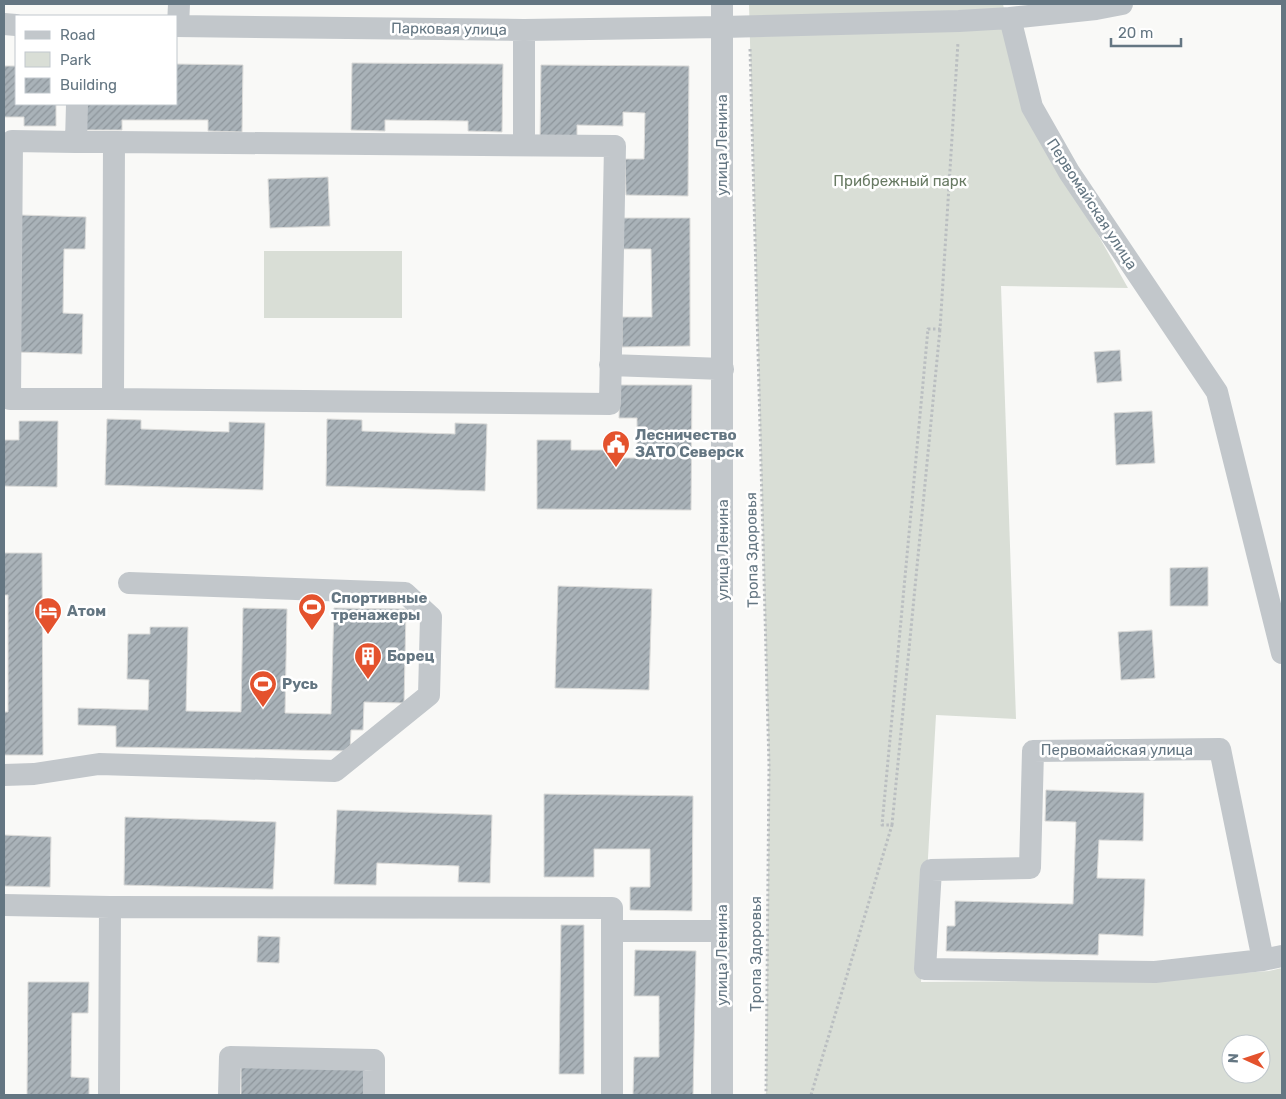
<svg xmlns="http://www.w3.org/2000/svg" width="1286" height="1099" viewBox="0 0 1286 1099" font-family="Rubik,sans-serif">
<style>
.green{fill:#d9ded6;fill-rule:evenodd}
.building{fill:url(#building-hatch);stroke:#dbdbd9}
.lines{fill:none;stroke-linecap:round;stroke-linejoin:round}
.path{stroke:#babec1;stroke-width:3;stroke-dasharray:2.5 2.5;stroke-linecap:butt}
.minor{stroke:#c2c7cb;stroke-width:22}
.labels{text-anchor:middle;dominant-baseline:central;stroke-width:5;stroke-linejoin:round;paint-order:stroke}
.street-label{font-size:15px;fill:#647682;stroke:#fff}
.park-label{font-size:15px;fill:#687a63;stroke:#fff}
.poi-label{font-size:15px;font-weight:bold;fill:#647682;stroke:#fff;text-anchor:start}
</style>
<defs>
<pattern id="building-hatch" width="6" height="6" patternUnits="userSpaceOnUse" patternTransform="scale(1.25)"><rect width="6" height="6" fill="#a9b2b8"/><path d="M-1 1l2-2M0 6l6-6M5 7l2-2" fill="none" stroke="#8d959b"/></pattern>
</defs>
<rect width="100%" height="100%" fill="#f9f9f7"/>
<!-- green -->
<path class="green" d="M 749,4 L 1003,4 L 1023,102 L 1128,288 L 1001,286 L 1016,719 L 936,715 L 921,982 L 1147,980 L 1269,971 L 1282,968 L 1282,1095 L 766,1095 L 769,766 ZM 1231,1044 L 1261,1044 L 1261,1074 L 1231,1074 Z
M 264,251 L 402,251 L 402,318 L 264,318 Z"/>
<!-- building -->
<path class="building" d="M 352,63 L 503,64 L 502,132 L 468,131 L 468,121 L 385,120 L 385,131 L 351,130 Z
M 176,64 L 243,65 L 242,132 L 208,131 L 208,120 L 122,120 L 122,130 L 84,130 L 84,104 L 176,104 Z
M 541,65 L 689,66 L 688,196 L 626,195 L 625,159 L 644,159 L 645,113 L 623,112 L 623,126 L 577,125 L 577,138 L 540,138 Z
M 4,66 L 16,66 L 16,104 L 56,104 L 56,126 L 24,126 L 24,117 L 4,117 Z
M 328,177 L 330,226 L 270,228 L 268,179 Z
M 20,215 L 86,217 L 85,249 L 64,249 L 63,313 L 83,314 L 82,354 L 17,352 Z
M 622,218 L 690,218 L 690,346 L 622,347 L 622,317 L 652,317 L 651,249 L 622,249 Z
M 1120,350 L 1122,381 L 1097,383 L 1094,352 Z
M 620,385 L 692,385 L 691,510 L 537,509 L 537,440 L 571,440 L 571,450 L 620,450 L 620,458 L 637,458 L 637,418 L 619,418 Z
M 1152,411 L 1155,463 L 1116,465 L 1114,413 Z
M 107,419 L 141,420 L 141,429 L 229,432 L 229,422 L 265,423 L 263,490 L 105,485 Z
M 327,419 L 362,420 L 362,431 L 455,434 L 455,423 L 487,424 L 485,491 L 326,486 Z
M 19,421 L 58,421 L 57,487 L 4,486 L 4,440 L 19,440 Z
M 4,553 L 42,553 L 43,755 L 4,755 L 4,712 L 8,712 L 8,595 L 4,595 Z
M 1208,567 L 1208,606 L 1170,606 L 1170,568 Z
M 558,586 L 652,589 L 649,690 L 555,688 Z
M 243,608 L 287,609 L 285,713 L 331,714 L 334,608 L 406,609 L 404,703 L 364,702 L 363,730 L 351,730 L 350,751 L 116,747 L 116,726 L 78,725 L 78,708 L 148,710 L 149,680 L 127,679 L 128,634 L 150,634 L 150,627 L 188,627 L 186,711 L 241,712 Z
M 1152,630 L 1155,678 L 1121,680 L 1118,632 Z
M 1046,790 L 1144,793 L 1143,841 L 1099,840 L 1097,878 L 1145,879 L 1143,936 L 1099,934 L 1098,955 L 946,951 L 947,926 L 955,926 L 955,901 L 1073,904 L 1076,822 L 1045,821 Z
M 544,794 L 693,796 L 692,911 L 630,910 L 630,887 L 650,887 L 650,849 L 594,849 L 594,877 L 544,877 Z
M 337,810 L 492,815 L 490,883 L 458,882 L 459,866 L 377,863 L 376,885 L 334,884 Z
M 125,817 L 276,822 L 273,889 L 124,885 Z
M 4,835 L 51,837 L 50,887 L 4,886 Z
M 561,925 L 584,925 L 584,1074 L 559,1074 Z
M 258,936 L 280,937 L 279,963 L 257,962 Z
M 635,950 L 696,951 L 693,1095 L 633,1095 L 634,1057 L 659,1057 L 659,996 L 634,996 Z
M 28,982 L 89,982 L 88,1013 L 72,1013 L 71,1077 L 89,1078 L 89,1095 L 27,1095 Z
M 241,1065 L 365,1068 L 364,1095 L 241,1095 Z"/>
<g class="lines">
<!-- path -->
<path class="path" d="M 750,49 L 769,766 L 766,1095
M 892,825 L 940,329
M 811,1095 L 892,825 L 882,825 L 928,329 L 940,329 L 958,42"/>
<!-- minor -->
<path class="minor" d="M 1010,18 L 1096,9 L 1122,4
M 4,24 L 16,25
M 176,26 L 524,30 L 722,27 L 959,21 L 1010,18 L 1032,107 L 1069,172 L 1217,392 L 1282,653
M 178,26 L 179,4
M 524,30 L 524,145
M 76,142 L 114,142 L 113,399 L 10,399 L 12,141 L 76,142 L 77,104
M 610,365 L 723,369
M 113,399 L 610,404 L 615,146 L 114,142
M 4,775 L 34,774 L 99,764 L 335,771 L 429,695 L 431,617 L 405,593 L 129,583
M 4,905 L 110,907 L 612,908 L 612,1095
M 613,931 L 722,931
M 1263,960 L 1220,749 L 1033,751 L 1030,868 L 931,870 L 925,969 L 1155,972 L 1263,960 L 1282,956
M 109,1095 L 110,907
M 229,1095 L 230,1057 L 374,1060 L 374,1095
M 722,1095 L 722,4"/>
</g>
<!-- icons -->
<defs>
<g id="civic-pin" transform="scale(1.4375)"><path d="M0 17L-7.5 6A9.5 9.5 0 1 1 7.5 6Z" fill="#e4522d" stroke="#fff"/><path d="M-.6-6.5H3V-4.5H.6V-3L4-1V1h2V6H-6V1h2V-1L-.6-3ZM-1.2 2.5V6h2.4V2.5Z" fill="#fff"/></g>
<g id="stadium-pin" transform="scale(1.4375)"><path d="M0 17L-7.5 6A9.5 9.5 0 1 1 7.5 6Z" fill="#e4522d" stroke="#fff"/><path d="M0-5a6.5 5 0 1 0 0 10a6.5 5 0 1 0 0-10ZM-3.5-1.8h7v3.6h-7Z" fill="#fff"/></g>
<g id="hotel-pin" transform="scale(1.4375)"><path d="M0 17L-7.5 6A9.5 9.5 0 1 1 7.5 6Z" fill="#e4522d" stroke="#fff"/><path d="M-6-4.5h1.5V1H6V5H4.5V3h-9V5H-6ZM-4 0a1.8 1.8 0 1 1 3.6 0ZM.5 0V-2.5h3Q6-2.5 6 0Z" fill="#fff"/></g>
<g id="building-pin" transform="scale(1.4375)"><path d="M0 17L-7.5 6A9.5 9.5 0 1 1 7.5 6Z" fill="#e4522d" stroke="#fff"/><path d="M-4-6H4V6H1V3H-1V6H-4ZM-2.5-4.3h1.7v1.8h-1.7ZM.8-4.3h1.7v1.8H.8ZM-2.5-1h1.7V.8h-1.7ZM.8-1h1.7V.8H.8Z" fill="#fff"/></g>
</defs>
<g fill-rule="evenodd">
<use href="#civic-pin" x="616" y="444"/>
<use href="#stadium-pin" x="312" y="607"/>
<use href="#hotel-pin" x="48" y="611"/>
<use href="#building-pin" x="368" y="656"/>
<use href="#stadium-pin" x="263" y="684"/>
</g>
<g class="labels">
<!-- street labels -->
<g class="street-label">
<text transform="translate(449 29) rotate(1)">Парковая улица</text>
<text transform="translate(722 145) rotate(-90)">улица Ленина</text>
<text transform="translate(1092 204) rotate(57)">Первомайская улица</text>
<text transform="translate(723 550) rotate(-90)">улица Ленина</text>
<text transform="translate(752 550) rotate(-91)">Тропа Здоровья</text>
<text x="1117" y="750">Первомайская улица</text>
<text transform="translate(756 954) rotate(-90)">Тропа Здоровья</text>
<text transform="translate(722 955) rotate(-90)">улица Ленина</text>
</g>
<!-- park labels -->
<g class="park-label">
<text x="900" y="181">Прибрежный парк</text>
</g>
<!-- poi labels -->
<g class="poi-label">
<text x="635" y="435">Лесничество<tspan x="635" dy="17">ЗАТО Северск</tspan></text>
<text x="331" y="598">Спортивные<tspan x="331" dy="17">тренажеры</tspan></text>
<text x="67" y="611">Атом</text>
<text x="387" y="656">Борец</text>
<text x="282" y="684">Русь</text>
</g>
</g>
<!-- border -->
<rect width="1286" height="1099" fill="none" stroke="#647682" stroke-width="10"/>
<!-- legend -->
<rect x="15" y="15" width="162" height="90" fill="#ffffff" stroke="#c1c8cd"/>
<rect x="25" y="31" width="25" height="8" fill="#c2c7cb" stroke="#c1c8cd"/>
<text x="60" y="40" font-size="15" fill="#647682">Road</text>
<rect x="25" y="52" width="25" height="15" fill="#d9ded6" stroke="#c1c8cd"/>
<text x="60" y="65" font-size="15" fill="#647682">Park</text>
<rect x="25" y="78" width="25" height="15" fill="url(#building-hatch)" stroke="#c1c8cd"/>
<text x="60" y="90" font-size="15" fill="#647682">Building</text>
<!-- north arrow -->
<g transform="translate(1246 1059) rotate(273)"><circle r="24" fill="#ffffff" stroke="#c1c8cd"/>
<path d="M0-4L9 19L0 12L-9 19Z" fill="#e4522d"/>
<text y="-8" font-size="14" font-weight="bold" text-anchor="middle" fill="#647682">N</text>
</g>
<!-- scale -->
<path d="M1111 38v8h70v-8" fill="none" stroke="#647682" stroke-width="2.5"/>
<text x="1118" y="38" font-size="15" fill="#647682" stroke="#ffffff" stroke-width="4" paint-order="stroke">20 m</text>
</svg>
